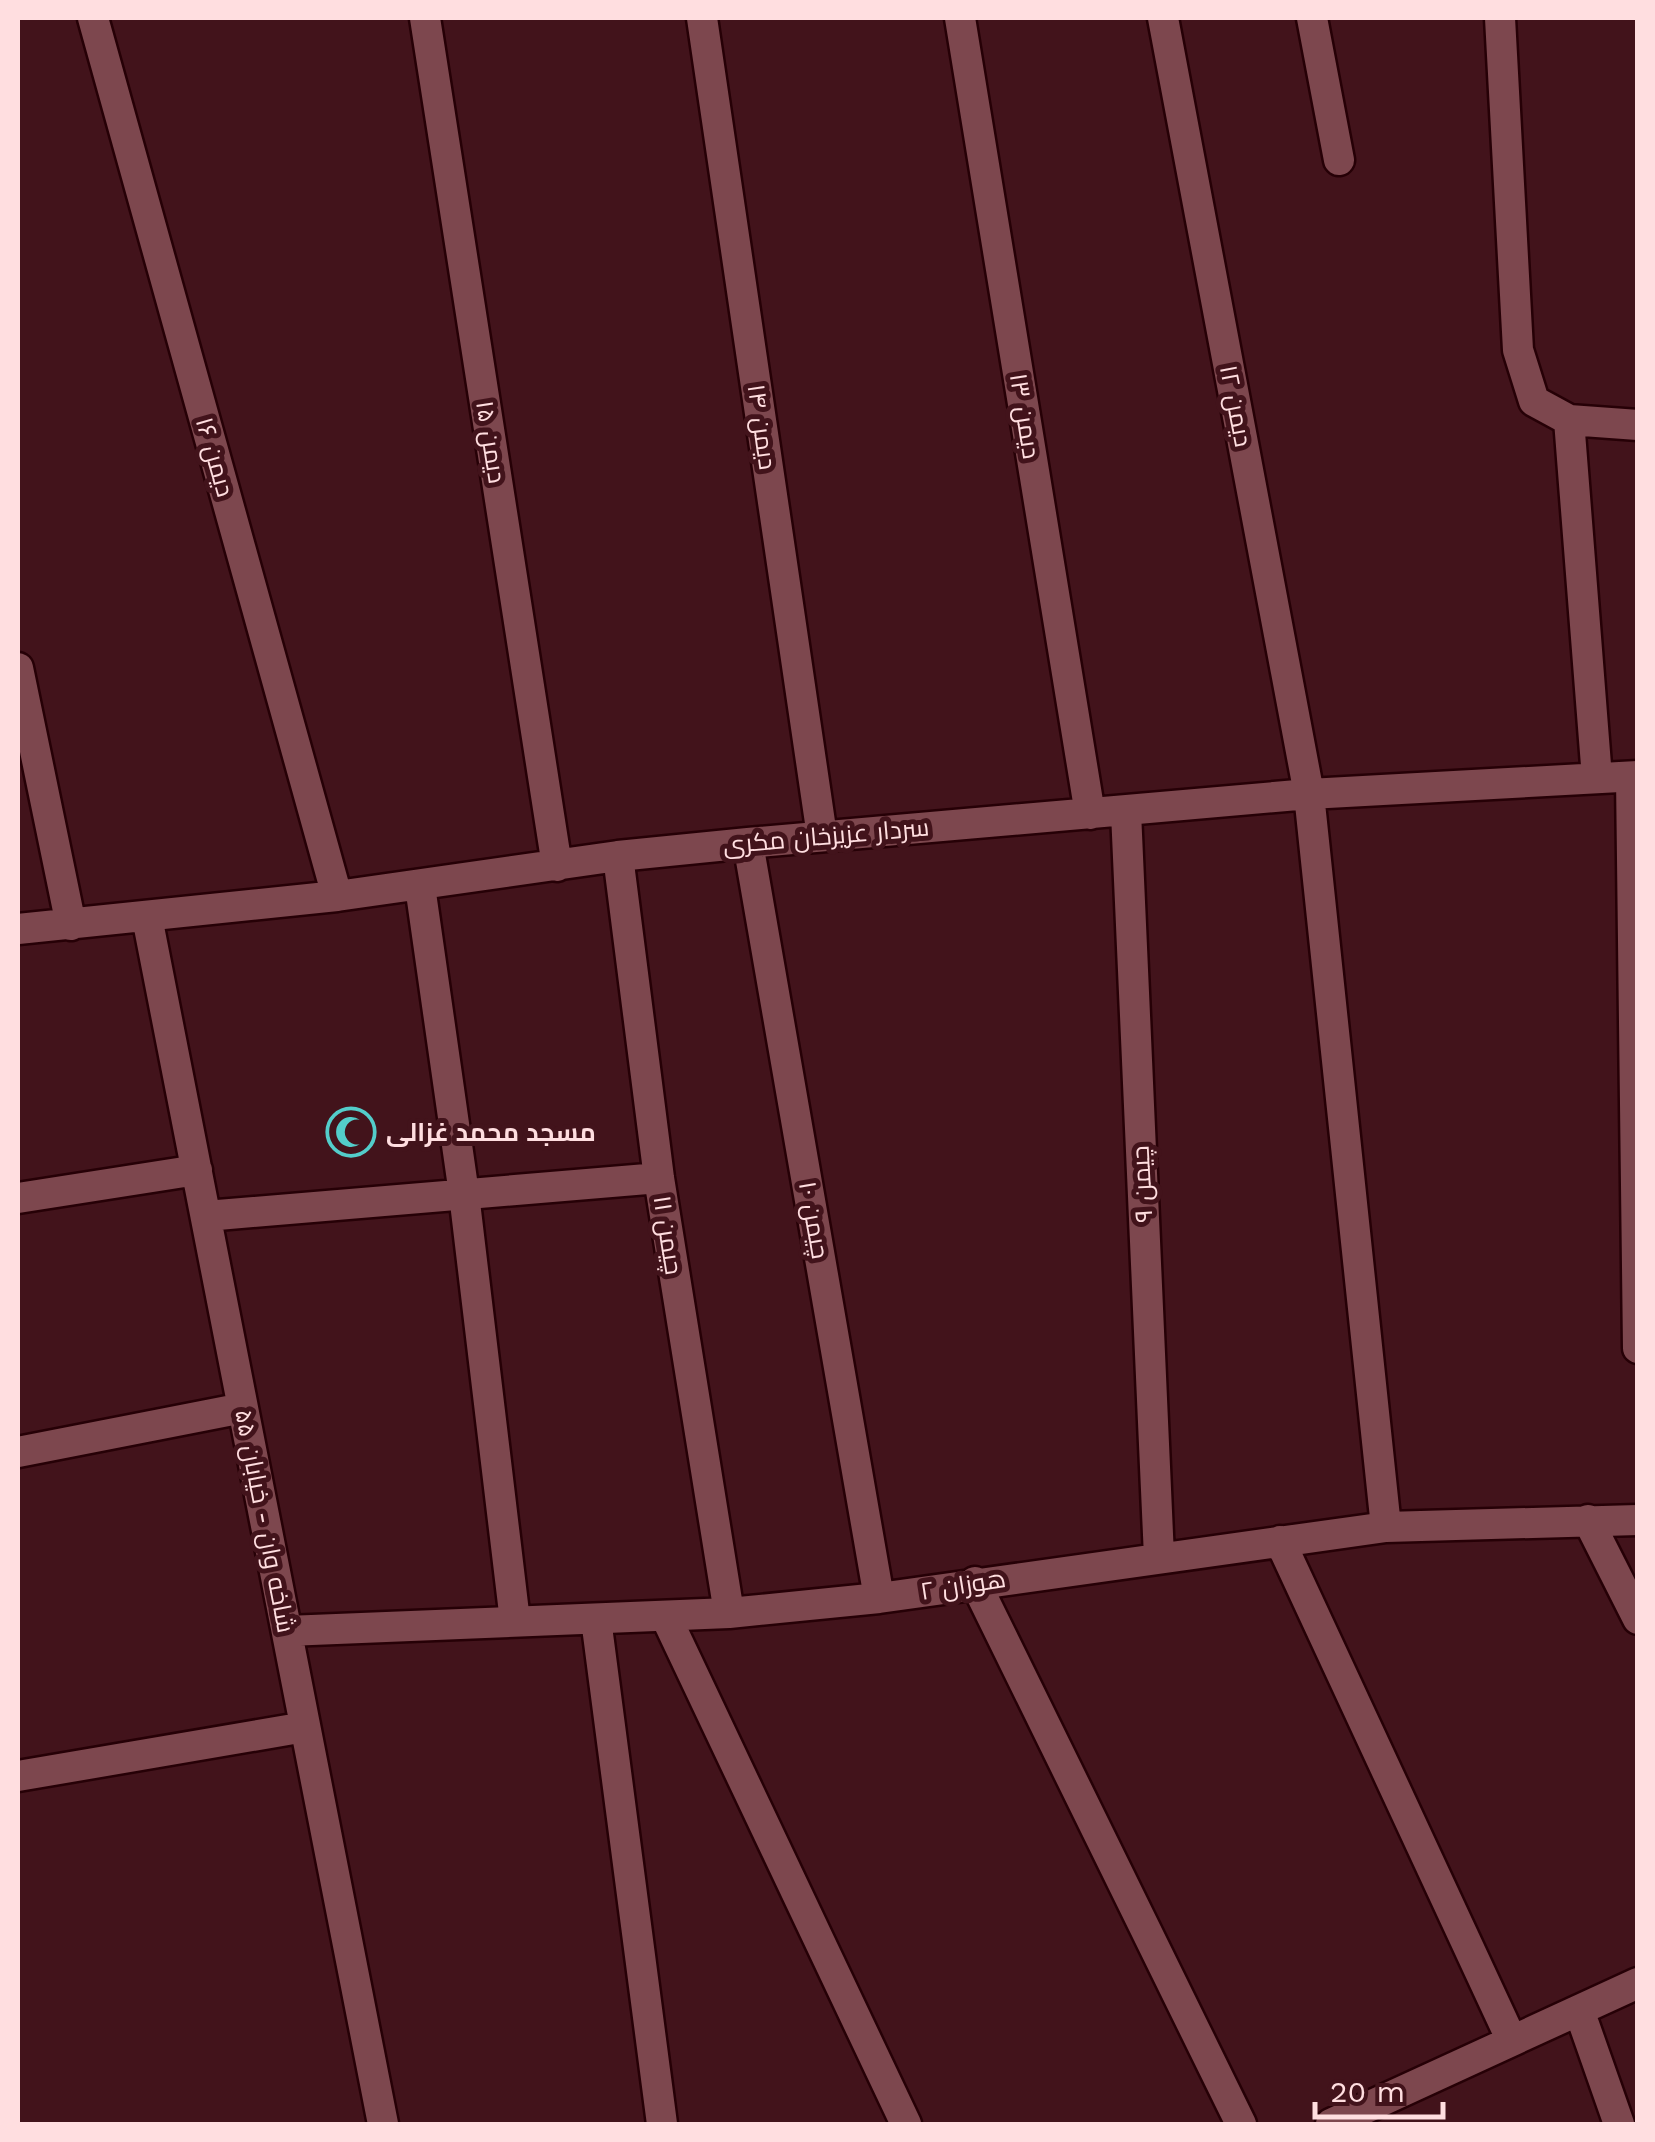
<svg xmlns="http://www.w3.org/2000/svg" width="1655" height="2142" viewBox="0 0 1655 2142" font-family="'Work Sans',Cairo,sans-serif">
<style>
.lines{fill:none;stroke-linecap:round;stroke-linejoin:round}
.minor-casing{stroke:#260006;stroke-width:35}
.minor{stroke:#7d474e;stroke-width:30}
.labels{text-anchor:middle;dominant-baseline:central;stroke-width:10;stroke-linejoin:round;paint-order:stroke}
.street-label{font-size:25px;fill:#ffdee0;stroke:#42131b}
.poi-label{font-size:25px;font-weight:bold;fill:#ffdee0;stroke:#42131b;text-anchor:start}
</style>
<rect width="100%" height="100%" fill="#42131b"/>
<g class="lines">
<!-- minor casing -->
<g class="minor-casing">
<path id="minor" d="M 93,18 L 337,896
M 425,18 L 557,866
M 702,18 L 822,836
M 960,18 L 1090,814
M 1163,18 L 1309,794 L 1386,1527
M 1312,18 L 1339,160
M 1500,18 L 1518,350 L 1534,401 L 1569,420 L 1638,425
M 1569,420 L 1597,778
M 18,668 L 71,925
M 1631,777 L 1638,1348
M 1126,812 L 1159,1557
M 748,843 L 879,1598
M 618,856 L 659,1178 L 729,1613
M 420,886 L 464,1194 L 515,1621
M 147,917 L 383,2124
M 18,929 L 337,896 L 618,856 L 748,843 L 1309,794 L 1638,776
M 18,1198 L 197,1170
M 206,1216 L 659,1178
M 18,1452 L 243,1408
M 1588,1520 L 1638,1619
M 1280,1541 L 1512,2041
M 975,1582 L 1241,2124
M 666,1617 L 906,2124
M 596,1619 L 662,2124
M 287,1631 L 729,1613 L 879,1598 L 1386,1527 L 1638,1520
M 18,1776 L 305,1727
M 1579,2010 L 1619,2124
M 1331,2124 L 1638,1983"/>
</g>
<!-- minor -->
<use href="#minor" class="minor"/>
</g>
<!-- icons -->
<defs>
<g id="mosque-ring" transform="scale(2.5)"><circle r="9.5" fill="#42131b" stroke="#53cdca" stroke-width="1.5"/><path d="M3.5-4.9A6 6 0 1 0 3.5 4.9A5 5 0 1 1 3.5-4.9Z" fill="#53cdca"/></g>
</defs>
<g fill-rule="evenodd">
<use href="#mosque-ring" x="351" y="1132"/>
</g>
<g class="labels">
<!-- street labels -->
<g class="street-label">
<text transform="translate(1236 406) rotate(79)">دیمن ۱۲</text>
<text transform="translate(1025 416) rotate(81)">دیمن ۱۳</text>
<text transform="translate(762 427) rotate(82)">دیمن ۱۴</text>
<text transform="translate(491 442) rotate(81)">دیمن ۱۵</text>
<text transform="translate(215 457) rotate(74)">دیمن ۱۶</text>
<text transform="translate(826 836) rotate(-5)">سردار عزیزخان مکری</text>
<text transform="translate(1142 1184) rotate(-93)">چیمن ۹</text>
<text transform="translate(814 1220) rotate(80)">چیمن ۱۰</text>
<text transform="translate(668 1235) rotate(81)">چیمن ۱۱</text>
<text transform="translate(265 1521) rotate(79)">شاخه وان - خیابان ۵۵</text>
<text transform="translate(963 1585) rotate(-9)">هوزان ۲</text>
</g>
<!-- poi labels -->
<g class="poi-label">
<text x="386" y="1132">مسجد محمد غزالی</text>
</g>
</g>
<!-- border -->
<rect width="1655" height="2142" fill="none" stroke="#ffdee0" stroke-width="40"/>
<!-- scale -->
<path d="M1315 2102v15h128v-15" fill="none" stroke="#ffdee0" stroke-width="5"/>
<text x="1330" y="2102" font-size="30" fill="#ffdee0" stroke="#42131b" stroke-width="8" paint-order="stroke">20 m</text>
</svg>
